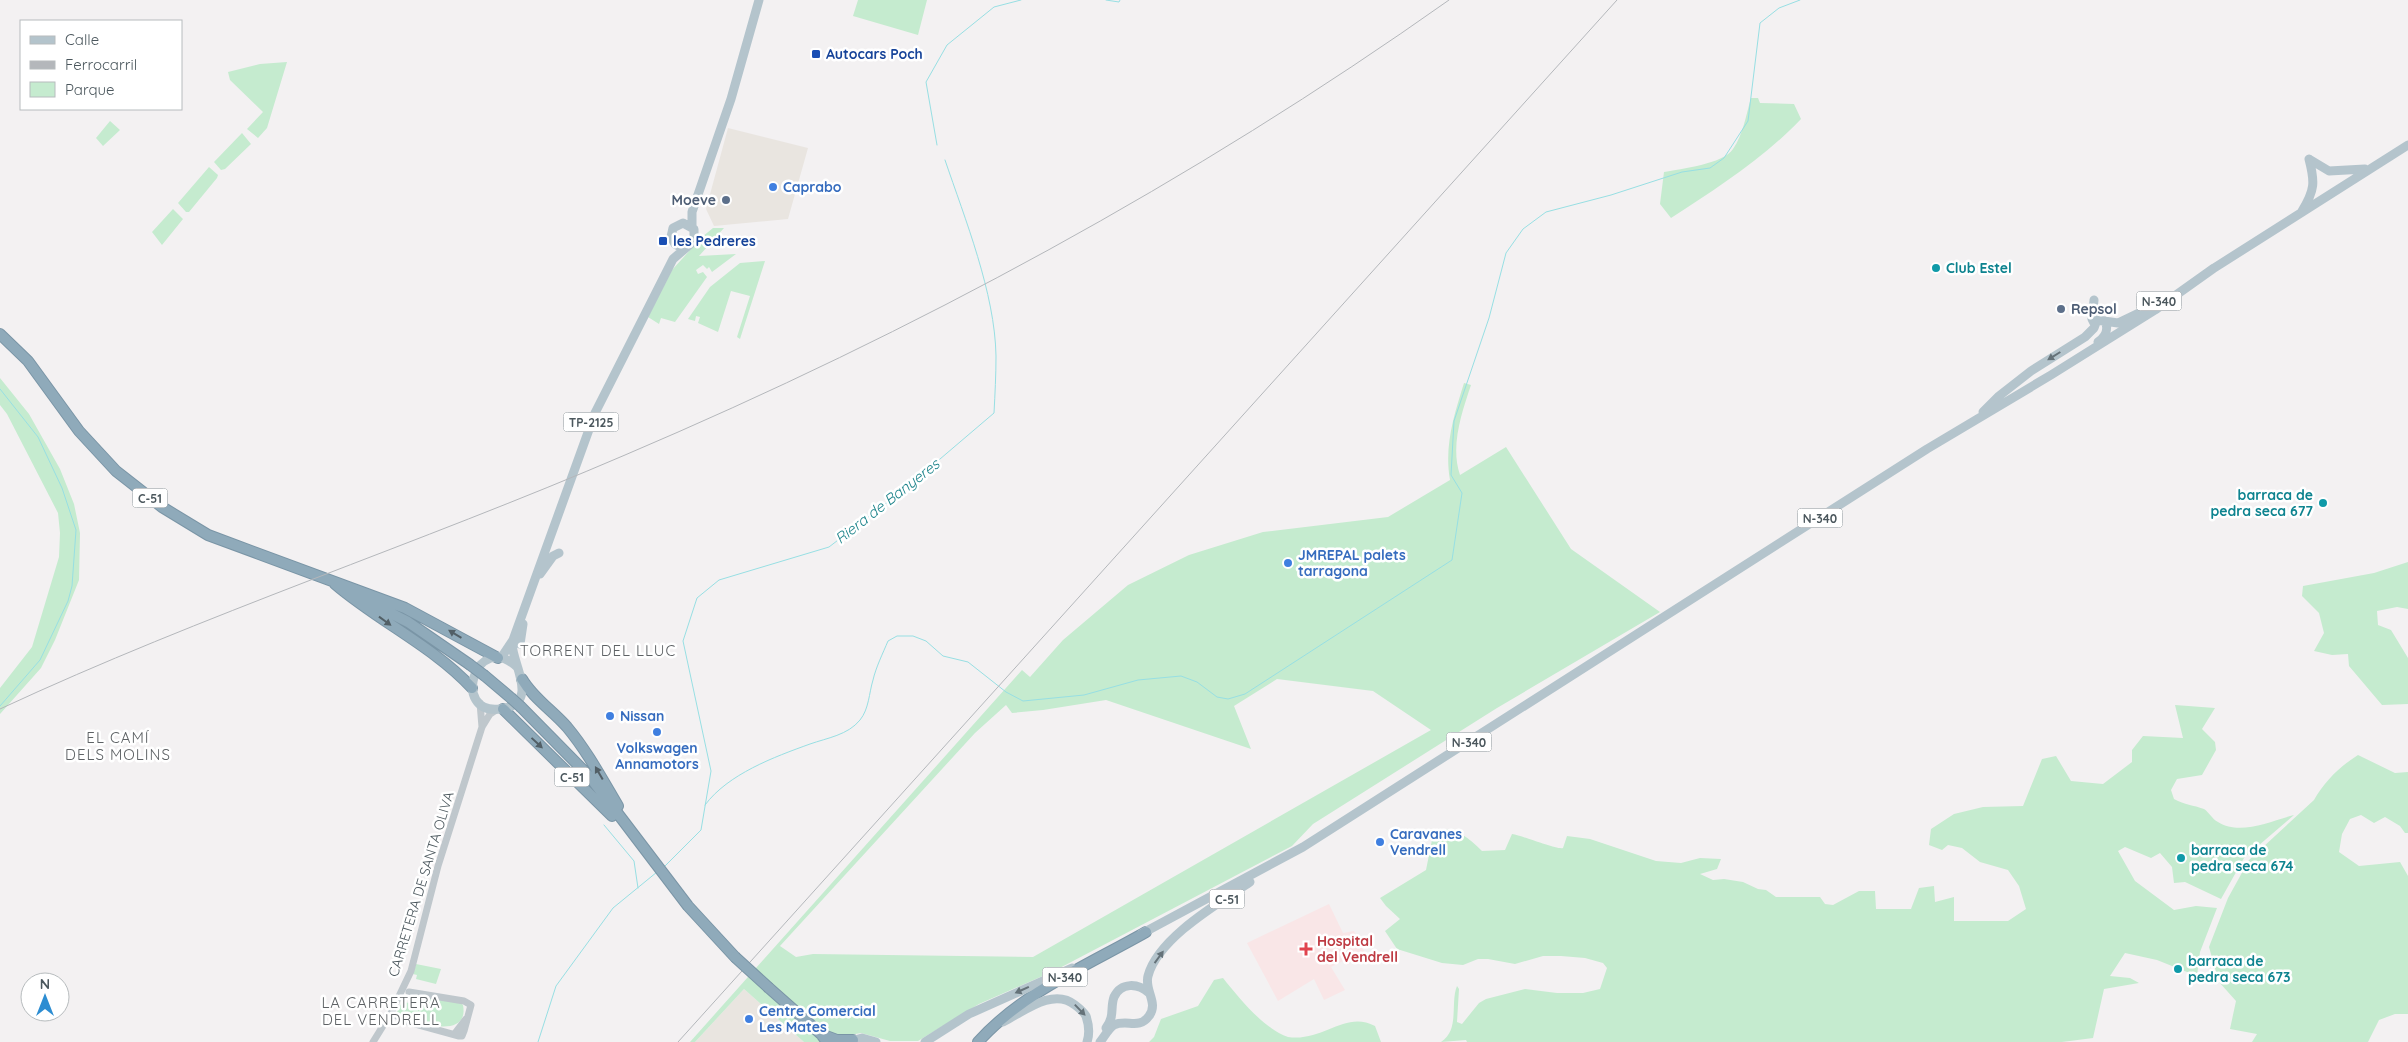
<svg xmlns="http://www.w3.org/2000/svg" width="2408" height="1042" viewBox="0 0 2408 1042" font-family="Quicksand,sans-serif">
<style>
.commercial{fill:#e9e5e0}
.medical{fill:#f9e6e7}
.green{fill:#c5ebcf;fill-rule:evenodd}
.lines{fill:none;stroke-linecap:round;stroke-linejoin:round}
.stream{stroke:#97dfe3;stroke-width:1}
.highway-casing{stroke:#7a95a6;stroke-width:12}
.minor{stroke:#bfc7cc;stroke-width:7}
.major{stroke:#b4c4cc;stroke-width:9}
.highway{stroke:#8faaba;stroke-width:10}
.rail{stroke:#b4b7bb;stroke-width:1}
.highway-bridge-casing{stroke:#7a95a6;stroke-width:12;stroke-linecap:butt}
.highway-bridge{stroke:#8faaba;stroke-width:10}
.oneway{fill:#657279}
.oneway2{fill:#525f66}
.transit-dot{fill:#1a4fb4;stroke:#fff;stroke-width:2}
.shop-dot{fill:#3f7fe0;stroke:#fff;stroke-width:2}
.service-dot{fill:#5c6f8a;stroke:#fff;stroke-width:2}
.culture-dot{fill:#0f9aa8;stroke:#fff;stroke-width:2}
.health-dot{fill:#e0444e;stroke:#fff;stroke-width:2}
.labels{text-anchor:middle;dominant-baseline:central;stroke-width:5;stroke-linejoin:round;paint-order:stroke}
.shield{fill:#fff;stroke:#81898e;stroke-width:1}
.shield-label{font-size:12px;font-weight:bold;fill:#4b575d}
.transit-label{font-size:14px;font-weight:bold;fill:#164399;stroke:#fff;text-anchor:start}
.shop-label{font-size:14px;font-weight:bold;fill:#366cbe;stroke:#fff;text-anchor:start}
.service-label{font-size:14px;font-weight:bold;fill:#4e5e75;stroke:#fff;text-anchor:end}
.culture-label{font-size:14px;font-weight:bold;fill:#0d838f;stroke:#fff;text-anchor:start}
.street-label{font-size:14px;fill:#4b575d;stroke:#fff}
.health-label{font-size:14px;font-weight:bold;fill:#be3a42;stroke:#fff;text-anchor:start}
.water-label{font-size:15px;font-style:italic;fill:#1a8289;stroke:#fff}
.neighbourhood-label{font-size:15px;letter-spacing:1px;fill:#5e6265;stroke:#fff}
</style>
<rect width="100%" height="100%" fill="#f3f1f2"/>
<!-- commercial -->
<path class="commercial" d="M 728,128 L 808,148 L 788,219 L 714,226 L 706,209 Z
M 744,989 L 804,1042 L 695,1042 Z"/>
<!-- medical -->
<path class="medical" d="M 1329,904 L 1343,933 L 1354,931 L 1366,955 L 1347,965 L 1343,961 L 1331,967 L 1345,990 L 1324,1000 L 1314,979 L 1278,1001 L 1247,943 Z"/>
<!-- green -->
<path class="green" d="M 858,0 L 927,0 L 918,35 L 853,16 Z
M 287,62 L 267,128 L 258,138 L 247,129 L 263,112 L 230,80 L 228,72 L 260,64 Z
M 1751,98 L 1758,98 L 1760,103 L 1794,104 L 1801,119 C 1764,158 1716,189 1671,218 L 1660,204 L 1664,172 C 1681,169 1723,164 1733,149 C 1743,135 1746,115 1751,98 Z
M 110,121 L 120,130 L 103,146 L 96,138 Z
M 242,133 L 251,144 L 225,169 L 221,170 L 214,162 Z
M 209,167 L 218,175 L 217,178 L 189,212 L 186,212 L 178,203 Z
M 173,209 L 183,219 L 162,245 L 152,232 Z
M 713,228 L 724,228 L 699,256 L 736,254 L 712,272 L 709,267 L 707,269 L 703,265 L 696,270 L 698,274 L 703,272 L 707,277 L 675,322 L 661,318 L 659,324 L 648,317 L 672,270 L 702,237 Z
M 765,261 L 740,339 L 737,337 L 750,296 L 731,291 L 718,332 L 698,323 L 700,317 L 696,316 L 695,321 L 688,319 L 710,287 L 740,263 Z
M 0,378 L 29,414 L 60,469 L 74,504 L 80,533 L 79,580 L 55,640 L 41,668 L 0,714 L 0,688 L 32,647 L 59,557 L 60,533 L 58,513 L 7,414 L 0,405 Z
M 1464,383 L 1471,385 C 1462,412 1450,446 1460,475 L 1506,447 L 1571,549 L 1660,612 L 1497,708 L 1313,824 L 1292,846 L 1054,971 L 979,1004 L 918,1041 L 890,1041 L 861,1033 L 850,1035 L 838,1042 L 804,1042 L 744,989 L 695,1042 L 690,1042 L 1022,670 L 1030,677 L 1063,640 L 1128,585 L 1189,555 L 1263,532 L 1388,517 L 1450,480 C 1444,446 1454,415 1464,383 ZM 1277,679 L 1373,691 L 1431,730 L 1033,957 L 813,954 L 796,957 L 780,946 L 975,733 L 1006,705 L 1012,713 L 1043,710 L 1106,700 L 1251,749 L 1234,706 Z
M 2408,562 L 2408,609 L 2397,607 L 2377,611 L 2378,625 L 2391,630 L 2408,658 L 2408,704 L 2382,705 L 2349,666 L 2348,654 L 2332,655 L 2314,651 L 2324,633 L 2319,613 L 2302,596 L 2303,586 L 2374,573 Z
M 2175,705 L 2215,708 L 2202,729 L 2215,742 L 2216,750 L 2202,775 L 2177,779 L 2171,790 L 2174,799 C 2185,805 2193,805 2204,809 C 2209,812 2212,819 2218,822 C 2240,836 2271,821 2294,815 L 2244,858 L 2221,899 L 2185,882 L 2174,883 L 2172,867 L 2160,853 L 2151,858 L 2125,847 L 2118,851 L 2135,881 L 2174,910 L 2196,906 L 2217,908 L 2200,952 L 2197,976 L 2157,960 L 2125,953 L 2110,976 L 2130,978 L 2139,983 L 2104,989 L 2093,1038 L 2062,1042 L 1467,1042 L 1466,1040 L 1441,1042 C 1460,1030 1450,1003 1457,986 L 1459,989 L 1457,1022 L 1462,1024 L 1479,1003 L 1486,999 L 1525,989 L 1557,993 L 1583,993 L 1600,989 L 1607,968 L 1603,963 L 1585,958 L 1561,956 L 1543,956 L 1515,964 L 1488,959 L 1478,959 L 1463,965 L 1442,963 L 1397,949 L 1385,931 L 1400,919 L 1386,906 L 1380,898 L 1426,870 L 1432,840 L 1437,829 C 1457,828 1468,837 1482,851 L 1505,850 L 1512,834 C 1524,836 1557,850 1563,848 L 1567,836 L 1590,839 L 1656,861 L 1681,863 L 1700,858 L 1721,859 L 1717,869 L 1700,874 L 1713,880 L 1724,879 L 1743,882 L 1758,889 L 1766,890 L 1776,897 L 1820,897 L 1825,904 L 1833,905 L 1859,891 L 1875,891 L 1876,909 L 1911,909 L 1919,888 L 1934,886 L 1935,902 L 1954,897 L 1954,921 L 2008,921 L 2026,909 L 2019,886 L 2008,870 L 1980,862 L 1962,848 L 1948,845 L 1942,850 L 1929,845 L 1931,829 L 1954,814 L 1983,807 L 2023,806 L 2042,759 L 2056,756 L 2071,781 L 2103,784 L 2132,762 L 2132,750 L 2143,736 L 2183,738 Z
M 2358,755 L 2395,773 L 2408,772 L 2408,833 L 2405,833 L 2400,826 L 2385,817 L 2374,823 L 2361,815 L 2350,819 L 2342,834 L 2339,852 L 2359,866 L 2400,862 L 2408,876 L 2408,1014 L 2395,1014 L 2379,1020 L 2368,1042 L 2252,1042 L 2257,1034 L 2230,1029 L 2236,1001 L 2219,982 L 2209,947 L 2228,898 L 2249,860 L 2314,800 C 2325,781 2339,767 2358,755 Z
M 416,964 L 441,969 L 436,984 L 416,979 L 417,975 L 413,974 Z
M 1223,978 C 1239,998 1263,1028 1288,1037 C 1324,1042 1345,1010 1375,1026 L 1381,1042 L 1149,1042 L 1154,1037 L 1161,1019 L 1198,1006 L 1214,980 Z
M 428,998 L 459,1002 L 463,1005 C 470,1042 411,1022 397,1012 L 402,1002 L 426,1005 Z"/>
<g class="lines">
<!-- stream -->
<path class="stream" d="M 1106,0 L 1119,2 L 1120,0
M 937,145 L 926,82 L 947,45 L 994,7 L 1021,0
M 0,389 L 38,437 L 62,488 L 76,530 L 72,586 L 68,601 L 40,660 L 0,706
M 705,805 C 728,774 774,757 810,744 C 827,738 848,735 860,720 C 869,709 869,693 873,680 C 876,667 883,653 888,641 L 897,636 L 913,636 L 926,641 L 943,656 L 968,662 L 1006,692 L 1023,701 L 1084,695 L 1138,680 L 1181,676 L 1197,682 L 1217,697 L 1228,699 L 1245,694 L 1452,560 L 1462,493 L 1451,475 L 1454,421 L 1489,318 L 1506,253 L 1523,229 L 1546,212 L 1611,195 L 1682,172 L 1710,168 L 1724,158 L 1748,121 L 1760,23 L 1779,8 L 1800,0
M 604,825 L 634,861 L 638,888
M 664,867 L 701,830 L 711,771 L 683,641 L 697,598 L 719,580 L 829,547 L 906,488 L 994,413 C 995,394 996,375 996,356 C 995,293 965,219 945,160
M 538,1042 L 556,986 L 613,908 L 657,872"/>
<!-- highway casing -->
<g class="highway-casing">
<path id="highway" d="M 0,334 L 28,361 L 79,431 L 116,471 L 162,507 L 208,535 L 405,608 L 498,658
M 335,584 C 378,621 433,646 472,688
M 361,598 L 408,622 L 469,664
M 485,676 L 511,698
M 522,679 C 533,698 552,710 567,727 C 587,751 602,779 618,806
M 521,707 L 590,777 L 688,906 L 735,957
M 503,709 L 612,816
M 769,988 L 821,1034 L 827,1042
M 821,1034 L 837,1040 L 853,1040
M 978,1042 C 1023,992 1088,965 1146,932"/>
</g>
<!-- minor -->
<path class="minor" d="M 480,703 L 482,727
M 409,992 L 464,1001 L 471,1005 L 464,1031
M 391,1013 L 408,1022 L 459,1036
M 459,1029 L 464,1031 L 462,1036 L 458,1035 L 456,1032 L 466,1019
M 373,1042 L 391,1013 L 411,971 L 438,866 L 482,727 L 490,714 L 496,710"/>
<!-- major -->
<path class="major" d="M 2309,159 L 2329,171 L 2365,169
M 2302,211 C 2315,190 2315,182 2309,159
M 692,227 L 692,212 L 731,99 L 759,0
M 2211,270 L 2408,145
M 2094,323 L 2092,319 L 2094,300
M 2098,342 C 2105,337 2109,329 2105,321
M 1983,412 L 1999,396 L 2031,371 L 2085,337 L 2094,328 L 2097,320 L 2118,323 L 2143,311
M 540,574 L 553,556 L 559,553
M 512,642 C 511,663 542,704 500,709 C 450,715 476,629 517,667
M 520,644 L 523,624
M 498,658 L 503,655 L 513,640 L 595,413 L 673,259 L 694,241 L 694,229 L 683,223 L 673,228 L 671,237 L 675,244 L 684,249
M 1141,934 L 1303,847 L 1927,449 L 2051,375 L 2155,310 L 2214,268
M 1003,1022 C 1023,1012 1053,987 1075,1005 C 1079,1008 1083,1011 1086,1016 C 1089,1025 1090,1033 1087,1042
M 1106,1028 C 1115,1016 1110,1008 1114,997 C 1121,982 1138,983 1149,993
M 848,1042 L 862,1038 L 876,1042
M 925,1042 L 969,1014 L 1072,968
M 1100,1042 C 1104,1037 1109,1028 1114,1025 C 1127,1019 1139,1030 1149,1016 C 1159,1003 1144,990 1148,976 C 1158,938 1219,903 1250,882"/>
<!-- highway -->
<use href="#highway" class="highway"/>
<!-- rail -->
<path class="rail" d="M 0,709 C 204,614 418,544 625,455 C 914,332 1192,182 1449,0
M 678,1042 L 1617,0"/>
<!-- highway-bridge casing -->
<g class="highway-bridge-casing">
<path id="highway-bridge" d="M 469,664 L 485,676
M 511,698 L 521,707
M 735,957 L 769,988"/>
</g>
<!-- highway-bridge -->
<use href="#highway-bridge" class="highway-bridge"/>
</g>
<!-- one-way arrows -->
<defs><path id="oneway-solid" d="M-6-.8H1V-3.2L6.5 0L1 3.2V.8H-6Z" transform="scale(1.25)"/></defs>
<g class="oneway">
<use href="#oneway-solid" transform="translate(2054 356) rotate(148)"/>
<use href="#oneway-solid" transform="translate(1159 957) rotate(-54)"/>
<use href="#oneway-solid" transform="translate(1022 990) rotate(156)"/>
<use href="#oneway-solid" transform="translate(1080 1010) rotate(46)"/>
</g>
<g class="oneway2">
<use href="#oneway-solid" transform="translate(385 621) rotate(36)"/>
<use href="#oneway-solid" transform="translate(455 634) rotate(-149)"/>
<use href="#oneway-solid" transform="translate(537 743) rotate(43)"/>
<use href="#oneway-solid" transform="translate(599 773) rotate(-120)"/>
</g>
<!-- markers -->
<g class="transit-dot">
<rect x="811" y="49" width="10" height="10" rx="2.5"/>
<rect x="658" y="236" width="10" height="10" rx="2.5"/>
</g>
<g class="shop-dot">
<circle cx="773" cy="187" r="5"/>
<circle cx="1288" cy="563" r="5"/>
<circle cx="610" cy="716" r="5"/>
<circle cx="657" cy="732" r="5"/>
<circle cx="1380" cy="842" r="5"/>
<circle cx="749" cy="1019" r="5"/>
</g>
<g class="service-dot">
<circle cx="726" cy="200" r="5"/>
<circle cx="2061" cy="309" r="5"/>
</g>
<g class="culture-dot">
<circle cx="1936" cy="268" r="5"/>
<circle cx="2323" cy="503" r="5"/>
<circle cx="2181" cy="858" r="5"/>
<circle cx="2178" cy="969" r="5"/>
</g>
<path class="health-dot" d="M1303.5 941.5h5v5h5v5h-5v5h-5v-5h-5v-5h5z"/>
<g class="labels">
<!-- shield labels -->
<g class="shield">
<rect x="2136.5" y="291.5" width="45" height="19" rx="4"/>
<rect x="563.5" y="412.5" width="55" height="19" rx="4"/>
<rect x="132.5" y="488.5" width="35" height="19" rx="4"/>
<rect x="1797.5" y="508.5" width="45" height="19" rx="4"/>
<rect x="1446.5" y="732.5" width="45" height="19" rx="4"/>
<rect x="554.5" y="767.5" width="35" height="19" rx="4"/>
<rect x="1209.5" y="889.5" width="35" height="19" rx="4"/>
<rect x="1042.5" y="967.5" width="45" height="19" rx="4"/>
</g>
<g class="shield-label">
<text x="2159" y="301">N-340</text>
<text x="591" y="422">TP-2125</text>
<text x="150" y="498">C-51</text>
<text x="1820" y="518">N-340</text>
<text x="1469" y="742">N-340</text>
<text x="572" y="777">C-51</text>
<text x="1227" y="899">C-51</text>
<text x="1065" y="977">N-340</text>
</g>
<!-- transit labels -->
<g class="transit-label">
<text x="826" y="54">Autocars Poch</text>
<text x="673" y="241">les Pedreres</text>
</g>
<!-- shop labels -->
<g class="shop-label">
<text x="783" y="187">Caprabo</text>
<text x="1298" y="555">JMREPAL palets<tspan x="1298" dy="16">tarragona</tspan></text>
<text x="620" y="716">Nissan</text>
<text x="657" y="748" text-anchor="middle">Volkswagen<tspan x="657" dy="16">Annamotors</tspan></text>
<text x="1390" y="834">Caravanes<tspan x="1390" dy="16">Vendrell</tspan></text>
<text x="759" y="1011">Centre Comercial<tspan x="759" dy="16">Les Mates</tspan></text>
</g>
<!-- service labels -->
<g class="service-label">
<text x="716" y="200">Moeve</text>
<text x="2071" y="309" text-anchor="start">Repsol</text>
</g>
<!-- culture labels -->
<g class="culture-label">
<text x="1946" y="268">Club Estel</text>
<text x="2313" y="495" text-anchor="end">barraca de<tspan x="2313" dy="16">pedra seca 677</tspan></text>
<text x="2191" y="850">barraca de<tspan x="2191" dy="16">pedra seca 674</tspan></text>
<text x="2188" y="961">barraca de<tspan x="2188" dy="16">pedra seca 673</tspan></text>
</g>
<!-- street labels -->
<g class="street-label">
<text transform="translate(421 884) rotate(-73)">CARRETERA DE SANTA OLIVA</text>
</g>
<!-- health labels -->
<g class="health-label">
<text x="1317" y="941">Hospital<tspan x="1317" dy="16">del Vendrell</tspan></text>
</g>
<!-- water labels -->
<g class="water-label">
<text transform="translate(887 501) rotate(-38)">Riera de Banyeres</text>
</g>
<!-- neighbourhood labels -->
<g class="neighbourhood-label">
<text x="598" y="650">TORRENT DEL LLUC</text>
<text x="118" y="737">EL CAMÍ<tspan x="118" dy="17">DELS MOLINS</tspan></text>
<text x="381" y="1002">LA CARRETERA<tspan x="381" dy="17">DEL VENDRELL</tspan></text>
</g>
</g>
<!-- legend -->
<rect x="20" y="20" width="162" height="90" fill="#ffffff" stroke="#b7bcbe"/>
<rect x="30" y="36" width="25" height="8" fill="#b4c4cc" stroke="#b7bcbe"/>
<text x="65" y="45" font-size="15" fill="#4b575d">Calle</text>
<rect x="30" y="61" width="25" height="8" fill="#b4b7bb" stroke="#b7bcbe"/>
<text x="65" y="70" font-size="15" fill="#4b575d">Ferrocarril</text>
<rect x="30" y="82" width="25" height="15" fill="#c5ebcf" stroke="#b7bcbe"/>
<text x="65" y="95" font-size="15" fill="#4b575d">Parque</text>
<!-- north arrow -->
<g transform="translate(45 997)"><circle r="24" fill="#ffffff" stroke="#b7bcbe"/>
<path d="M0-4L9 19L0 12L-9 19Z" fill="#2d8dd2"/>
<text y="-8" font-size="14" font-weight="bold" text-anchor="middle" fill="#4b575d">N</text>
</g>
</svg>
